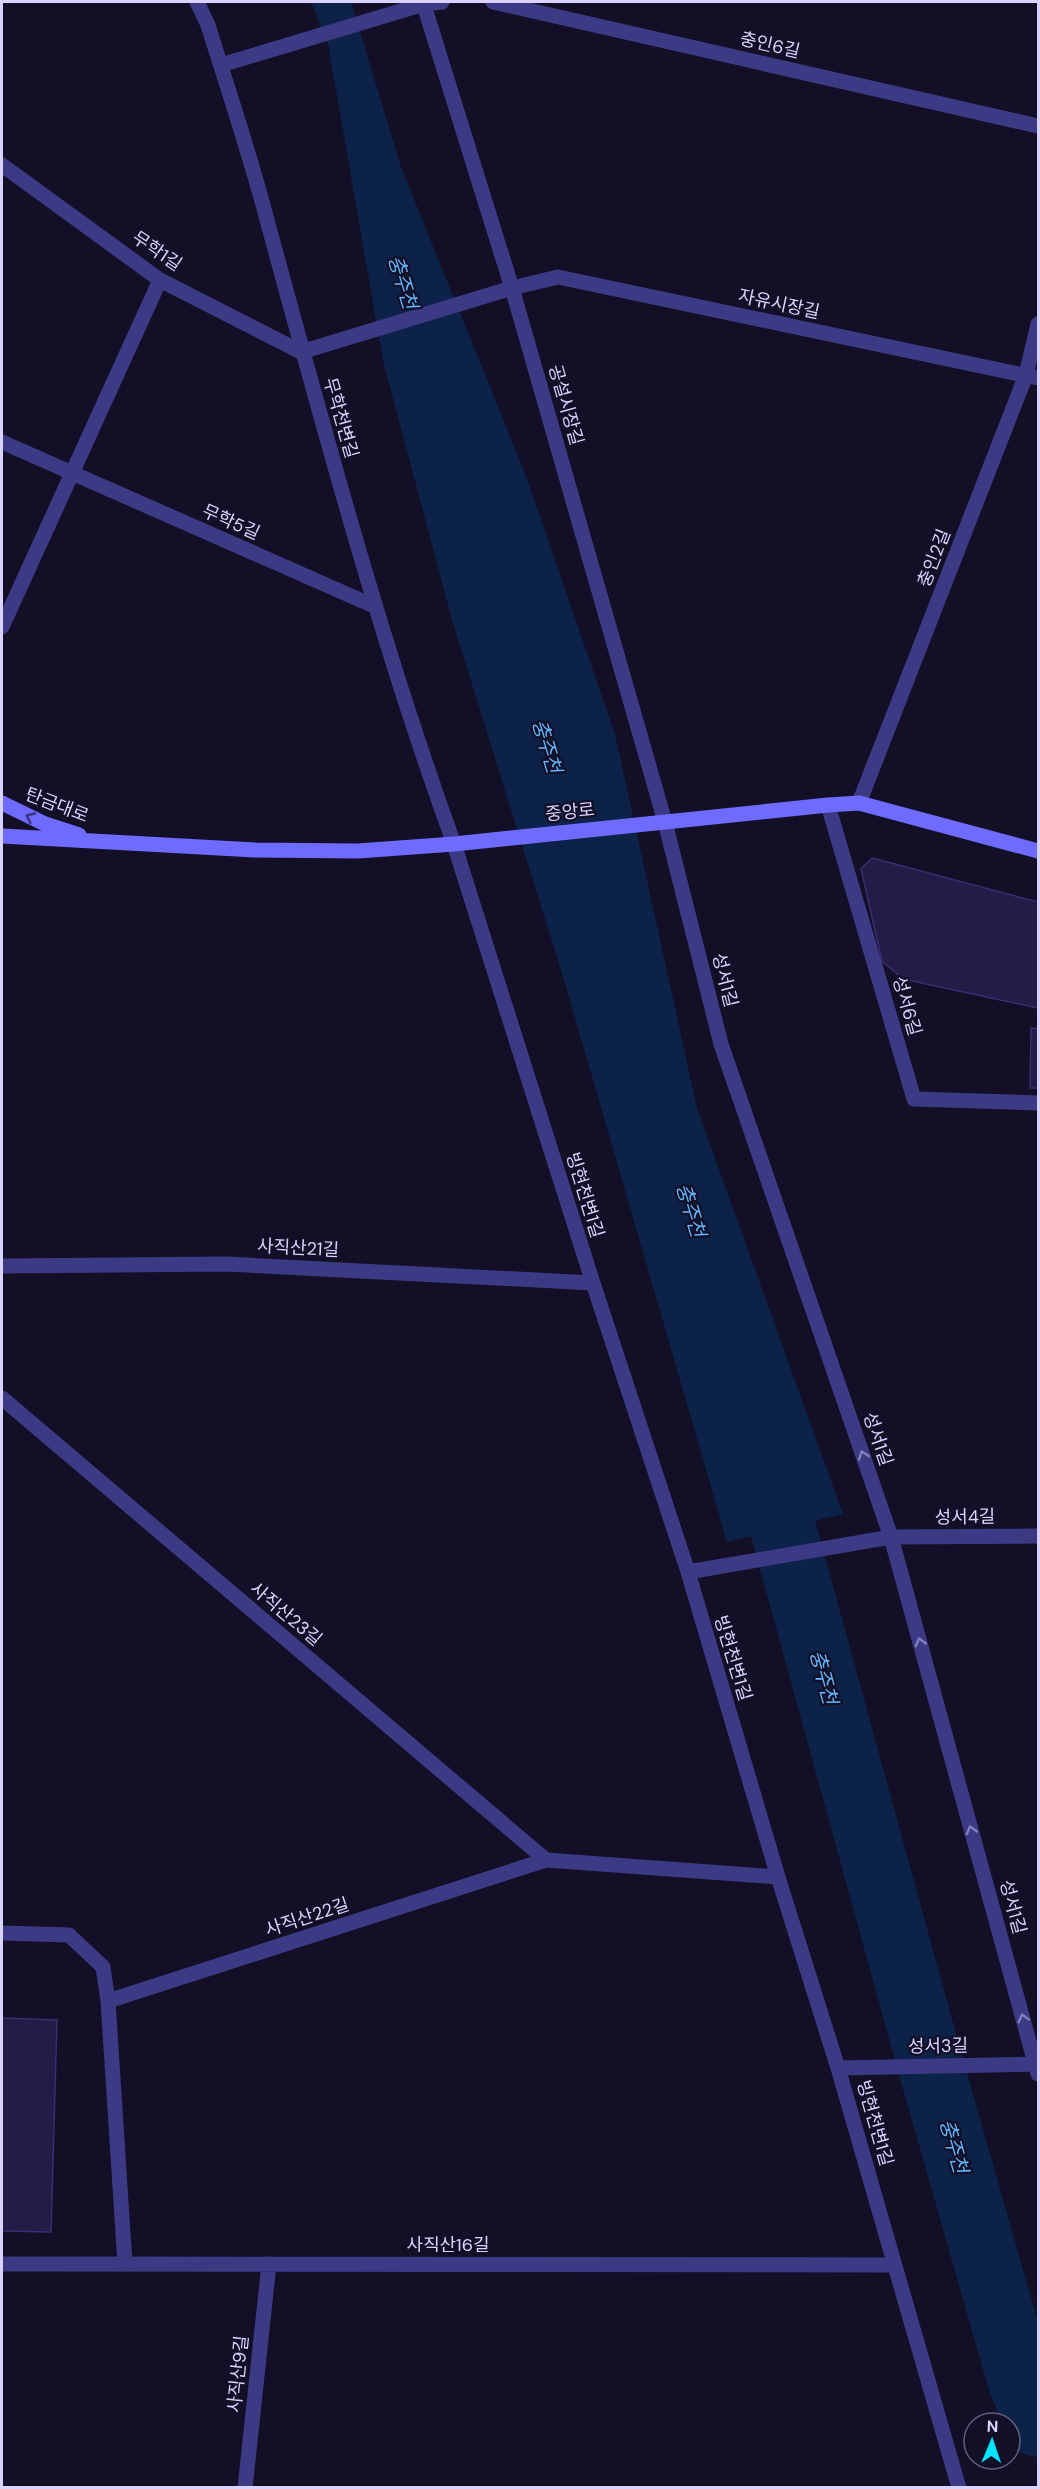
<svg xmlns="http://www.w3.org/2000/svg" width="1040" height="2489" viewBox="0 0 1040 2489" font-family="'DM Sans','Noto Sans KR',sans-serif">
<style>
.water{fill:#0c2248}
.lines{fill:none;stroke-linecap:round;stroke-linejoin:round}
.river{stroke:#0c2248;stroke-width:66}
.building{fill:#241b47;stroke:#3b2d73;stroke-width:1.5}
.pedestrian{stroke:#3d3a85;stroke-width:15}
.minor{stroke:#3d3a85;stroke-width:15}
.secondary{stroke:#6f6bff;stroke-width:15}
.oneway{stroke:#38347d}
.oneway2{stroke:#837fbc}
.labels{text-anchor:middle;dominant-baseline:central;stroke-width:4.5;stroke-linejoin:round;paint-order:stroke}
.street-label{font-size:18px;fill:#d9d4ff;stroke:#130f26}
.water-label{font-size:20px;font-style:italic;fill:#62b6ff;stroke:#130f26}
</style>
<rect width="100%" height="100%" fill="#130f26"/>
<!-- water -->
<path class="water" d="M 311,2 L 351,2 L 401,167 L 526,476 L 615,734 L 697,1108 L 843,1514 L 727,1542 L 564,980 L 452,620 L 383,361 L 328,44 Z"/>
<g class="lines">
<!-- river -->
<path class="river" d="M 759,1441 L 929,2060 L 1020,2379 L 1038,2424"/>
</g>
<!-- building -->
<path class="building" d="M 872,858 L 1038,902 L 1038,1008 L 903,979 L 882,961 L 861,869 Z
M 1031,1028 L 1038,1029 L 1038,1088 L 1030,1088 Z
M 2,2018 L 57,2020 L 51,2232 L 2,2231 Z"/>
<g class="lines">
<!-- pedestrian -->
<path class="pedestrian" d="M 197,2 L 208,25 C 228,90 250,154 267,220 C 324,429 380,640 454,844
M 221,65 L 424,4
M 2,165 L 160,280 L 301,352 L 512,288 L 558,277 L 1038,378
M 2,442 L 376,607
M 2,627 L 160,280"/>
<!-- minor -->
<path class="minor" d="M 423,2 L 512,288 L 665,822 L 721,1044 L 891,1537 L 1038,2074
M 493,2 L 1038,126
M 424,4 L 442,2
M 859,803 L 1026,375 L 1038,324
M 828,805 L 914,1099 L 1038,1103
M 454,844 L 593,1283 L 688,1572 L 778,1877 L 838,2068 L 959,2488
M 2,1266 L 227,1264 L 593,1283
M 2,1398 L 546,1860
M 688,1572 L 891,1537 L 1038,1536
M 2,1933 L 69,1935 L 103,1967 L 108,2001
M 838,2068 L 1038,2064
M 2,2264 L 895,2265
M 125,2264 L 108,2001 L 546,1860 L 778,1877
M 245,2488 L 269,2264"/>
<!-- secondary -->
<path class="secondary" d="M 2,803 L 45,824 L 79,835
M 2,836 L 255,850 L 358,851 L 454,844 L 828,805 L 859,803 L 1038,851"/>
</g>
<!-- one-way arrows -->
<defs><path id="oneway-chevron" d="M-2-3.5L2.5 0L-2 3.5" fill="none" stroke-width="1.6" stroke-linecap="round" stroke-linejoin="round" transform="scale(1.5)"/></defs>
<use class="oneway" href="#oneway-chevron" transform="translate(30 817) rotate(-155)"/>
<g class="oneway2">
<use href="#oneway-chevron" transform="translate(863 1455) rotate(-109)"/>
<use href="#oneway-chevron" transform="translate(920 1642) rotate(-105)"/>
<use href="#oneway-chevron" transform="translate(971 1830) rotate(-105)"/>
<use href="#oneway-chevron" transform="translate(1023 2018) rotate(-105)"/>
</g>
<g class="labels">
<!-- street labels -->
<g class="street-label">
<text transform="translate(770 45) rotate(13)">충인6길</text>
<text transform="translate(157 251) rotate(34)">무학1길</text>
<text transform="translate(779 304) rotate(12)">자유시장길</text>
<text transform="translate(566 405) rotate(74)">공설시장길</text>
<text transform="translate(341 418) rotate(74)">무학천변길</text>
<text transform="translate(231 522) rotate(24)">무학5길</text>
<text transform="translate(934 558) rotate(-69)">충인2길</text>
<text transform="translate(57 805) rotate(21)">탄금대로</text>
<text transform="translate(570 812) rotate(-6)">중앙로</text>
<text transform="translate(725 980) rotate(76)">성서1길</text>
<text transform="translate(907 1006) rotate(74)">성서6길</text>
<text transform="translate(585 1195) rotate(73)">빙현천변1길</text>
<text transform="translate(298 1248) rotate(3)">사직산21길</text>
<text transform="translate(878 1439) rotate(71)">성서1길</text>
<text transform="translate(965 1517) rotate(-1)">성서4길</text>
<text transform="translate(286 1614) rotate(40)">사직산23길</text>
<text transform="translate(733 1658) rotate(73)">빙현천변1길</text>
<text transform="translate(1013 1907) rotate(75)">성서1길</text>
<text transform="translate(307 1917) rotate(-18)">사직산22길</text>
<text transform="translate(938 2046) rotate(-1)">성서3길</text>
<text transform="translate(875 2123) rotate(74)">빙현천변1길</text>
<text x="448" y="2245">사직산16길</text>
<text transform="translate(238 2374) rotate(-84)">사직산9길</text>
</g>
<!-- water labels -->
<g class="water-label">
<text transform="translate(403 282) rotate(73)">충주천</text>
<text transform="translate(547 746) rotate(73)">충주천</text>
<text transform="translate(691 1210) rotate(73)">충주천</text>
<text transform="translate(824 1677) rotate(75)">충주천</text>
<text transform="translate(954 2146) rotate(74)">충주천</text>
</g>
</g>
<!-- border -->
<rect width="1040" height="2489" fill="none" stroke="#d9d4ff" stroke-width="6"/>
<!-- north arrow -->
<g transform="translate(992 2441) rotate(2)"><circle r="28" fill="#130f26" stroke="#625e7d" stroke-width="1.5"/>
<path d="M0-4.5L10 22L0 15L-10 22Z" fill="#00e5ff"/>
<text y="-9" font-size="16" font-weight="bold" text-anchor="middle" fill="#d9d4ff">N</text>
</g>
</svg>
